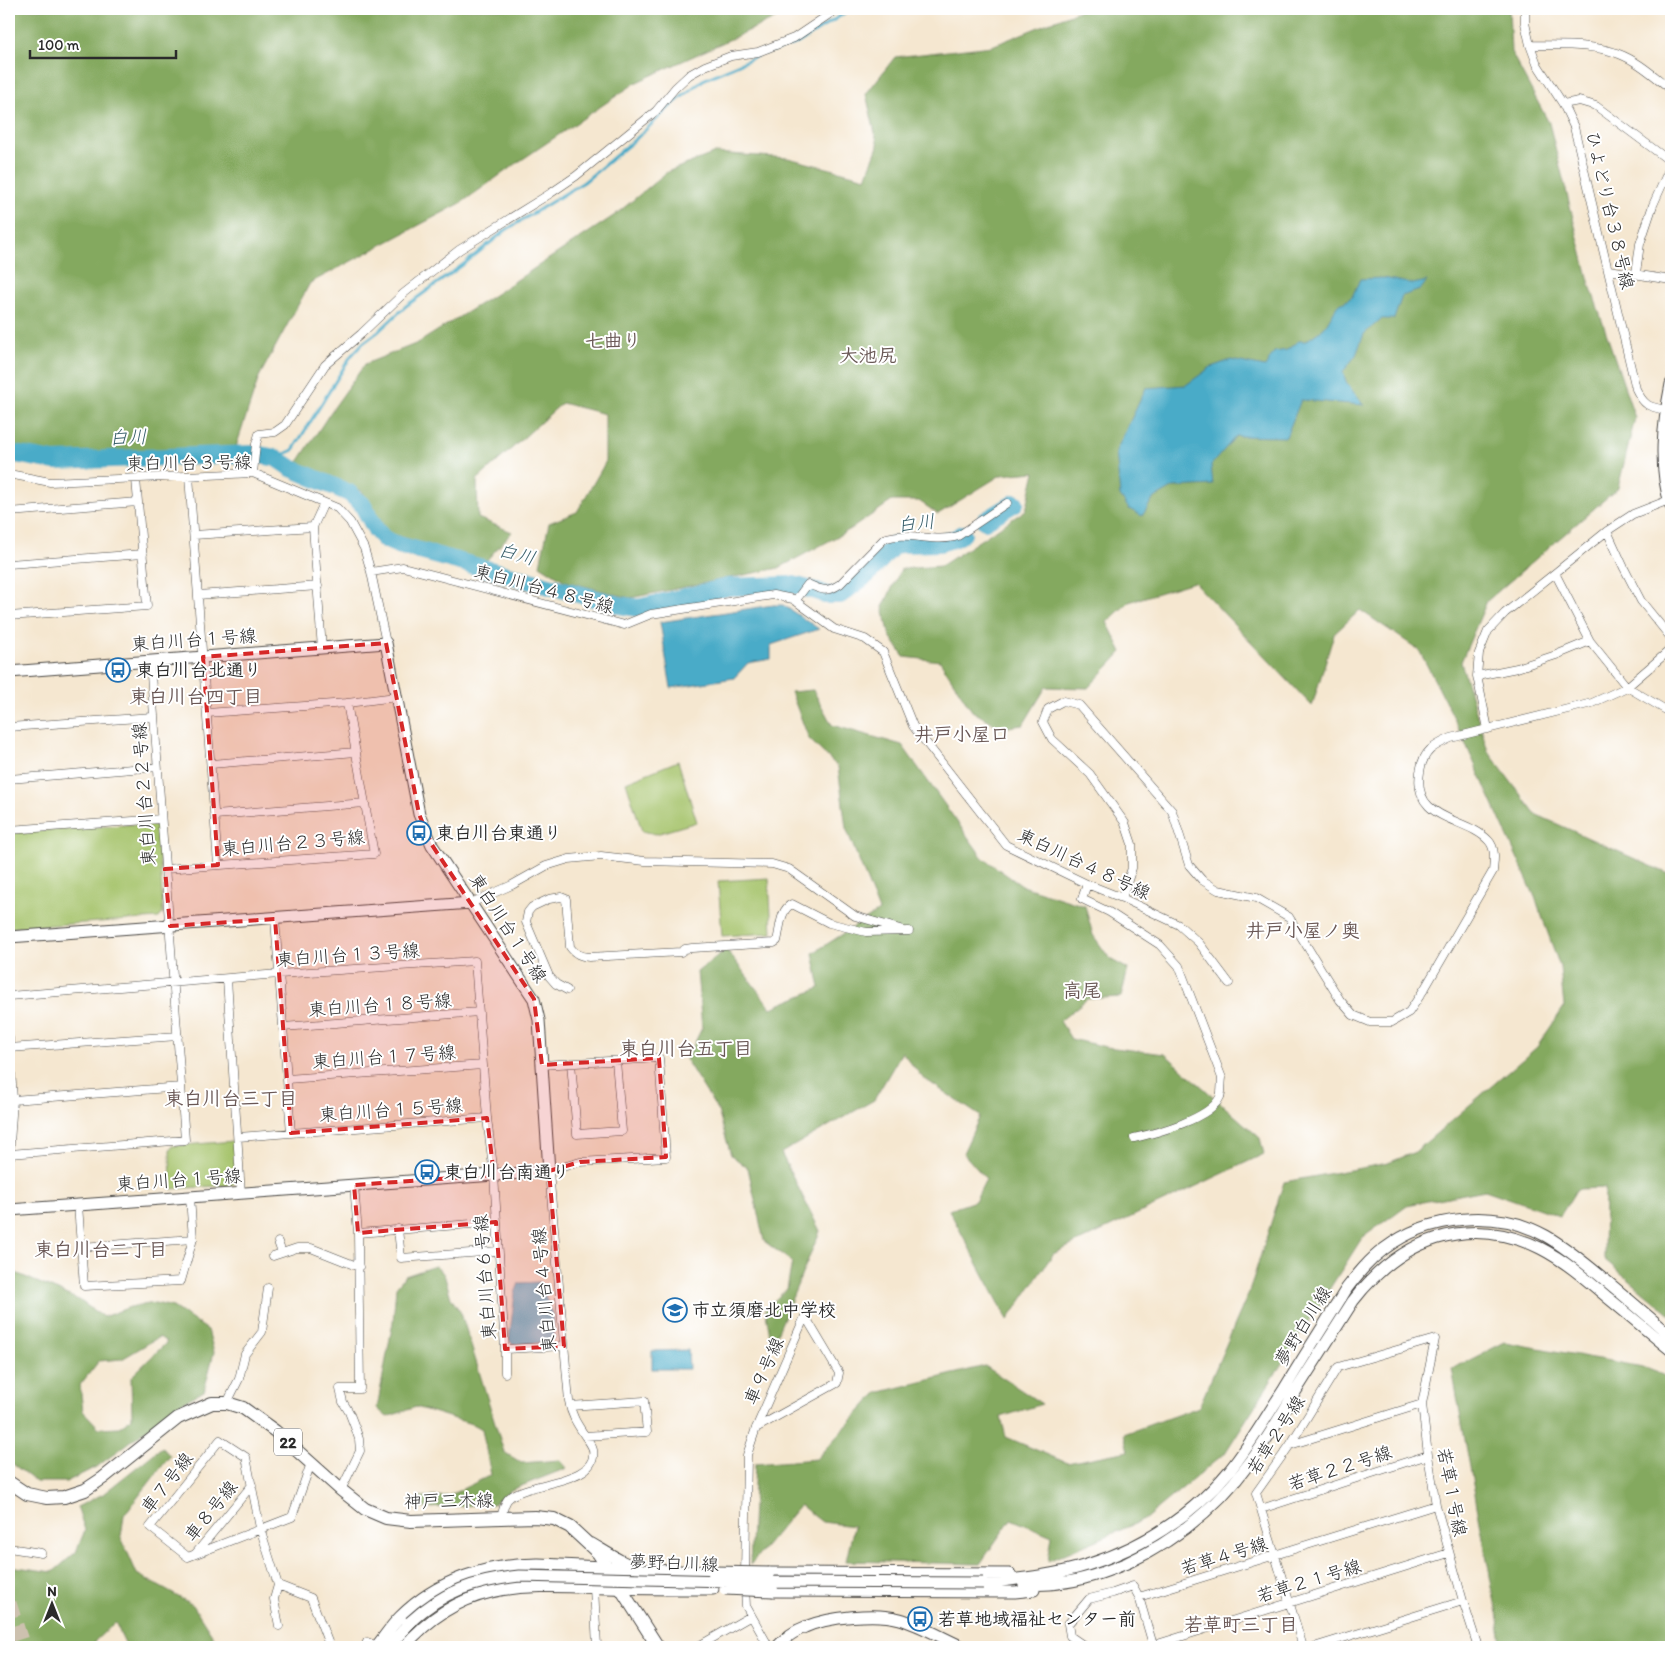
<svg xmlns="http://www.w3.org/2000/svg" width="1680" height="1656" viewBox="0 0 1680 1656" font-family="Itim,'Klee One',sans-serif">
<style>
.green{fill:#a5c36b;stroke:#68774b}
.forest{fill:#84a95f;stroke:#586a45;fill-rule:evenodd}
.water{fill:#49abc8;stroke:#3a6b7a}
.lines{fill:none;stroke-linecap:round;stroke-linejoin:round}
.stream{stroke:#49abc8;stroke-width:3}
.river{stroke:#49abc8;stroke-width:18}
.highway-tunnel{stroke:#cdc1af;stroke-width:15;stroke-dasharray:15 8;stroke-linecap:butt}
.street-casing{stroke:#494744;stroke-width:9}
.secondary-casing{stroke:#494744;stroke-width:13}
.primary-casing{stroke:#494744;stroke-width:14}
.street{stroke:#fff;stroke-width:8}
.secondary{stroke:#fff;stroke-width:11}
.primary{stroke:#fff;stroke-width:12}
.secondary-bridge-casing{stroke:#494744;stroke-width:13;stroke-linecap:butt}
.secondary-bridge{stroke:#fff;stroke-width:11}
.marked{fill:#d62828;fill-opacity:0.2;stroke:#d62828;stroke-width:4;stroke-dasharray:10 6;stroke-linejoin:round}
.labels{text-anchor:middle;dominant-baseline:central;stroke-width:4;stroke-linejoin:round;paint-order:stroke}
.shield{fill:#fff;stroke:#6b6b6b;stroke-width:1}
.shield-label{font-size:16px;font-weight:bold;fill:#2b2b2b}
.street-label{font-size:18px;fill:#2b2b2b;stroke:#fff}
.poi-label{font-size:18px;font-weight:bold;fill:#2b2b2b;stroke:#fff;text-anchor:start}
.neighbourhood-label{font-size:19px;font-weight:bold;fill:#6a5856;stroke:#fff}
.water-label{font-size:19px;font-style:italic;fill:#375e6a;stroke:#fff}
</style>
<rect width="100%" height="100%" fill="#fff"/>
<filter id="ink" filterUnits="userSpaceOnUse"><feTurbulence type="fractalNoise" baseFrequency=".02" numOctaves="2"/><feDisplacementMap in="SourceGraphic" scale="10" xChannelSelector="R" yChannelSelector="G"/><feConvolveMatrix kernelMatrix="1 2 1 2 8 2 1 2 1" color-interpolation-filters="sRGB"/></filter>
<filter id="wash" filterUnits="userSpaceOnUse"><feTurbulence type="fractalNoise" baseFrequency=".0096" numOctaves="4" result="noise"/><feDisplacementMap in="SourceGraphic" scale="20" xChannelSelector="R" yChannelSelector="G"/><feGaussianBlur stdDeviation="1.12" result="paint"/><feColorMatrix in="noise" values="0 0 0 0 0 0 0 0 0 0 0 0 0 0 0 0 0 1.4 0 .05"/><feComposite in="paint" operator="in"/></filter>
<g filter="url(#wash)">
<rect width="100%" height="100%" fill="#f5e7d0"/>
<!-- green -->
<path class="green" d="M 678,761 L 697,822 L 656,834 L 642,831 L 626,782 Z
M 152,823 L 158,828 L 163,913 L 159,918 L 9,928 L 9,833 Z
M 769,878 L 772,933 L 722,936 L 718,881 Z
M 234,1141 L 237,1181 L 232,1185 L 171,1189 L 170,1150 L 172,1146 Z"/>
<!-- forest -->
<path class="forest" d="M 9,9 L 796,9 L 637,82 L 517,163 L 461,203 L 310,283 L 259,377 L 236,447 L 49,457 L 9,449 Z
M 1083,9 L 1509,9 L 1511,52 L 1549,123 L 1590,285 L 1635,418 L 1618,488 L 1487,601 L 1461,662 L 1488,751 L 1535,814 L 1671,875 L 1671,1315 L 1604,1259 L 1605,1188 L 1577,1189 L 1560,1216 L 1485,1190 L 1407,1205 L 1362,1238 L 1225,1453 L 1144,1520 L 1048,1561 L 1052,1536 L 1011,1519 L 980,1564 L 846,1561 L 854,1526 L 822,1522 L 800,1505 L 750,1565 L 755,1464 L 816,1459 L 877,1393 L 985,1366 L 1042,1404 L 1001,1417 L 1006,1437 L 1067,1463 L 1128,1451 L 1124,1434 L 1199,1407 L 1249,1292 L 1284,1182 L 1388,1163 L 1415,1152 L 1537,1047 L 1564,1007 L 1560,967 L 1535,897 L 1452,714 L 1419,650 L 1360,610 L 1334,634 L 1312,706 L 1194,582 L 1129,602 L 1107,622 L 1122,652 L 1088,688 L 1046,687 L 1023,725 L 1001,728 L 972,711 L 940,661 L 904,657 L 890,636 L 883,607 L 901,569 L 941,566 L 1026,510 L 1035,472 L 1001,475 L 938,514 L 919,501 L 892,501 L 851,529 L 779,568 L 630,598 L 565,581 L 540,565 L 549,523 L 577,512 L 605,463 L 605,414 L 562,403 L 477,480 L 478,518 L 512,532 L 485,562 L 388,533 L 362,491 L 320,475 L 298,462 L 330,413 L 365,364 L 418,343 L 494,295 L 615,215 L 667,172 L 715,153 L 788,158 L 866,178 L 878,146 L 866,94 L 895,57 L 992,46 Z
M 813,690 L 832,725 L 902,745 L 983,858 L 1022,886 L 1085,906 L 1093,935 L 1110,959 L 1128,969 L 1121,997 L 1087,999 L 1060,1021 L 1071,1039 L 1106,1047 L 1165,1054 L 1260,1138 L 1264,1154 L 1053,1254 L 1008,1320 L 949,1210 L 975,1201 L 986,1179 L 963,1153 L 980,1116 L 922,1077 L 902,1052 L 874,1100 L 781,1153 L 820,1231 L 772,1346 L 765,1309 L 787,1289 L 792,1262 L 764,1241 L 748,1168 L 731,1155 L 718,1111 L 686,1060 L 702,1028 L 697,972 L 726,949 L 771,1008 L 820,988 L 813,953 L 879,911 L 846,828 L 838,767 L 809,739 L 791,692 Z
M 435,1266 L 444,1274 L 451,1298 L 461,1313 L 504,1452 L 522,1463 L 560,1460 L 567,1468 L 511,1490 L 493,1504 L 412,1509 L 418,1497 L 448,1496 L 491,1475 L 482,1429 L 475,1425 L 416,1407 L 387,1417 L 377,1408 L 393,1322 L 396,1287 L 405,1276 Z
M 9,1270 L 79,1300 L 103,1317 L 130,1307 L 155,1303 L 173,1307 L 208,1330 L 214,1352 L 204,1391 L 183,1402 L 98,1466 L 66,1482 L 36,1482 L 9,1461 ZM 159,1337 L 167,1342 L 131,1377 L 132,1418 L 119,1427 L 99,1428 L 83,1411 L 80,1385 L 99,1361 L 122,1359 Z
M 1505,1342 L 1643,1367 L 1671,1378 L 1671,1647 L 1503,1647 L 1452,1369 Z
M 162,1447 L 170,1456 L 124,1515 L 121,1537 L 137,1574 L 193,1605 L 220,1647 L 127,1647 L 115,1622 L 95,1641 L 93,1647 L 9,1647 L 9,1566 L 53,1572 L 76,1552 L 85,1530 L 77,1507 L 103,1494 Z"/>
<!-- water -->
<path class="water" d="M 1384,278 L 1413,284 L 1427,281 L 1420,290 L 1402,296 L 1394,319 L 1381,319 L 1364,334 L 1356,355 L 1343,372 L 1347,384 L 1364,405 L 1301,400 L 1286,437 L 1236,436 L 1211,465 L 1213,485 L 1174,487 L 1153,499 L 1142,516 L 1129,509 L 1120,496 L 1116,451 L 1146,388 L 1186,385 L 1211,367 L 1231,360 L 1265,367 L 1274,352 L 1287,350 L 1298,341 L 1306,341 L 1324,328 L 1337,306 L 1352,297 L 1360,279 Z
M 773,605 L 783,605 L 819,629 L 771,645 L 771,659 L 748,663 L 734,678 L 671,688 L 660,622 Z
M 540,1282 L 553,1316 L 555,1338 L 551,1342 L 513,1345 L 509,1340 L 515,1293 L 519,1283 Z
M 688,1350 L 689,1369 L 652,1369 L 652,1351 Z"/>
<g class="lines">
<!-- stream -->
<path class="stream" d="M 765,53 L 798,43 L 851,9
M 276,458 L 293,450 L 351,356 L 363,343 L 379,331 L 406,306 L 464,264 L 506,230 L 584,182 L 638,137 L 673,104 L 703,80 L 757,56"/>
<!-- river -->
<path class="river" d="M 9,453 L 54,461 L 255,454 L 276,458 L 291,468 L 349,493 L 362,504 L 376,530 L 384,539 L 398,545 L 619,605 L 638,608 L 728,587 L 793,585 L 820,592 L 825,595 L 840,595 L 868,574 L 894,545 L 901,544 L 940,543 L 956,538 L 963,534
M 985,521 L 1015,503"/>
</g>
</g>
<g filter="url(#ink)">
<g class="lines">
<!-- highway-tunnel -->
<path class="highway-tunnel" d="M 9,1603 L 23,1647
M 9,1646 L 9,1647"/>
<!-- street casing -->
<g class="street-casing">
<path id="street" d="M 1525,9 L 1525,23 L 1530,45 L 1537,64 L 1563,104 L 1574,127 L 1636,389 C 1644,406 1649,407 1666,410
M 1530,45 C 1559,46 1592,43 1619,54 C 1638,61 1655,77 1671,89
M 1563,104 L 1579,101 L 1596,106 L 1671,162
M 1609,270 L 1671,280
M 1636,273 L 1640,244 L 1653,205 L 1671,165
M 253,473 L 256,444 L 259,434 L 275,432 L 285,425 L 325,365 L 361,334 L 403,294 L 459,250 L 551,193 L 576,176 L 656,111 L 675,88 L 689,75 L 705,66 L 731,56 L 758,52 L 794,38 L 837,9
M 9,474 L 50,482 L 253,473 L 337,508 L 350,522 L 364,548 L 371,572 L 386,643
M 189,476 L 218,865
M 1669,500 L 1633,514 L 1607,531 L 1555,573 L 1590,641 L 1627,687 L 1671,713
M 9,512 L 138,502
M 1607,531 L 1624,568 L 1641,601 L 1671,638
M 194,535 L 313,527
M 9,564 L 143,554
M 371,572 L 403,567 L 624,625 L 651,614 L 773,595 L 793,599 L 834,629 L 865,639 L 883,652 L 913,726 L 1006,845 L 1087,884 L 1122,898 L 1179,925 L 1199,943 L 1229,983
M 198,595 L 318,586
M 795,601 L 808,584 C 821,590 827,593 840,584 L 884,539 C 908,530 934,544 958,536 L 1007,503
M 9,616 L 147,606 L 136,479
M 322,649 L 313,527 L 324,503
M 1477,676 L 1517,668 L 1556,655 L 1590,641
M 207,713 L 347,703
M 9,727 L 153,717
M 1488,729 L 1477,676 L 1479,653 L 1488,631 L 1505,613 L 1555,573
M 211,764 L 356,752
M 9,779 L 157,767
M 215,815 L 365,803
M 9,830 L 161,819
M 165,869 L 374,854 L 347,703 L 396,697
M 1087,884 L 1082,899 L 1109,912 L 1160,945 L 1179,966 L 1222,1078 C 1221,1083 1222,1092 1220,1097 C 1210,1119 1156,1133 1134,1138
M 1122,898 L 1132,868 L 1132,844 L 1125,823 L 1090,774 L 1052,739 L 1043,722 L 1048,709 L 1063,701 L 1079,705 L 1172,811 L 1189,865 L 1202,880 L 1218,890 L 1256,898 L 1289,917 L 1340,1000 L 1353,1015 L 1370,1022 L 1392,1022 L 1409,1012 L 1425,988 L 1493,871 C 1494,861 1496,849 1489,841 C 1466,816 1412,822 1420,772 C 1423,751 1433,746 1451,738 L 1592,703 L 1627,687 L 1671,649
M 471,903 L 512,885 L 546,866 L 569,859 L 601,856 L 645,861 L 772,864 L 789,869 L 855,916 L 900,929
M 275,919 L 291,1133
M 227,979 L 241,1194
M 567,990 L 556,984 L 549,976 L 526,922 L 528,912 L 532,907 L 549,899 L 561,897 L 566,899 L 570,947 C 575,954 580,956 589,957 L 681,952 L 685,949 L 692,948 L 774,943 L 777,941 C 780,930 780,909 792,904 L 829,923 L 866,932 L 909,931
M 9,996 L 279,974 L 475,961 L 487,1118 L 494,1175 L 505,1349 L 564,1346
M 283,1027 L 479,1012
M 9,1038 L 13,1100 L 9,1158
M 9,1048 L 178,1036
M 571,1063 L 577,1134 L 622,1131 L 616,1061
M 542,1065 L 659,1058 L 666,1157 L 580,1162 L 549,1171 L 569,1401 C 571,1415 577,1424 585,1436 L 647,1432 L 644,1401 L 570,1406
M 287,1079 L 483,1065
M 13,1100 L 181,1087
M 238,1137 L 487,1118
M 10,1154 L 185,1140 L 150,661
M 354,1185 L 358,1233 L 496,1222
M 78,1205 L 84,1286 L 181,1281 L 193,1239 L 190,1197
M 398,1229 L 401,1258 L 498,1251
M 278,1242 L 282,1253
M 81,1247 L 193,1239
M 273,1256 L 297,1248 L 311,1248 L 359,1267
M 505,1349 L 505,1373
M 227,1403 L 239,1379 L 245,1354 L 262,1332 L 268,1288
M 1290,1445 L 1422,1404
M 311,1463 L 292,1517 L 188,1557 L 150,1527 L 220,1440 L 246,1457 L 260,1528 L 278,1585 L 311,1598 L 330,1647
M 341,1490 L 360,1451 L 359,1439 L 356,1430 L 349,1412 L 343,1402 L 340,1389 L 360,1389 L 358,1233
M 1261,1509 L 1428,1455
M 501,1517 C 503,1512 504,1503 508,1499 C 524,1481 599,1485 593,1450 C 592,1445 588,1440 585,1436
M 9,1548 L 41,1553
M 196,1553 L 252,1485
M 745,1576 L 747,1455 L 756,1428 L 805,1316 L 839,1373 L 837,1383 L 756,1428
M 278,1585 L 274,1599 L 279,1626
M 594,1587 L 597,1647
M 745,1587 L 746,1606 L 769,1647
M 1139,1597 L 1153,1645
M 365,1647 L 367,1642 L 377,1646
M 697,1647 L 751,1616
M 1086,1647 L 1070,1636 L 1068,1624 L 1089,1599 L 1113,1593 L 1133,1586 L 1139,1597 L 1436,1505
M 1148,1647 L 1449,1553
M 1303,1647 L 1256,1493 L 1290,1445 L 1338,1367 L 1435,1339 L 1422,1404 L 1428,1455 L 1436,1505 L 1463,1601 L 1478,1647
M 1314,1647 L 1463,1601"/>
</g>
<!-- secondary casing -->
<g class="secondary-casing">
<path id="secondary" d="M 1671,384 C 1663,424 1658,467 1671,506
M 9,672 L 386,643 L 419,814 L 432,845 L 534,999 L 539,1020 L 549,1171 L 9,1210
M 9,937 L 471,903
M 592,1544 C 609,1554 625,1565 644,1570 L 713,1572
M 769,1573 L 1010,1574
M 983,1583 C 1018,1579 1053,1576 1087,1565 C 1143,1547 1193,1515 1230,1470 C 1250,1445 1266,1417 1283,1391 C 1304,1356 1326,1322 1347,1288 C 1358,1274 1369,1260 1384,1249 C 1429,1215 1496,1208 1546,1236 C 1567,1248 1586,1264 1604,1279 C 1627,1298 1649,1317 1671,1336
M 1024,1585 C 1035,1584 1047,1585 1058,1583 C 1082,1581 1105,1572 1127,1563 C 1177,1540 1219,1505 1251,1461 C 1266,1441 1279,1419 1292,1397 C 1312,1365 1333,1333 1353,1301 C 1400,1240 1466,1213 1540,1248 C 1564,1260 1586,1279 1607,1297 C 1629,1315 1650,1333 1671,1350
M 773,1591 L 1015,1592 L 1034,1590
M 376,1647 C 384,1637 391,1626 400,1617 C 437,1580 487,1564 538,1564 C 570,1565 602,1568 633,1567
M 389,1647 L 410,1622
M 404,1647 C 462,1579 525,1585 607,1588 C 642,1589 678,1589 713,1589
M 777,1647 C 784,1639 794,1631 805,1627 C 828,1617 876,1612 900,1619 C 918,1624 945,1639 963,1647"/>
</g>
<!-- primary casing -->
<g class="primary-casing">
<path id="primary" d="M 9,1482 L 27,1494 L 47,1498 L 64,1497 L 85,1490 L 103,1478 L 178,1418 L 212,1403 L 227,1403 L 243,1408 L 275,1431 L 341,1490 L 365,1509 L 386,1518 L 411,1521 L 535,1517 L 554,1519 L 570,1527 L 598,1553 L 658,1647"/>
</g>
<!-- street -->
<use href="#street" class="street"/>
<!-- secondary -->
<use href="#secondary" class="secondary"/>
<!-- primary -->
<use href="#primary" class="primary"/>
<!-- secondary-bridge casing -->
<g class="secondary-bridge-casing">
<path id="secondary-bridge" d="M 713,1572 L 769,1573
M 725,1589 L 773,1591
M 410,1622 C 443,1591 475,1581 519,1576 L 770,1582 L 983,1583"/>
</g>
<!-- secondary-bridge -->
<use href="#secondary-bridge" class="secondary-bridge"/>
</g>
</g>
<!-- marked area -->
<path class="marked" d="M 386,643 L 419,814 L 432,845 L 534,999 L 542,1065 L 659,1058 L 666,1157 L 580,1162 L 549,1171 L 564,1346 L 505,1349 L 496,1222 L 358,1233 L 354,1185 L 494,1175 L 487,1118 L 291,1133 L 275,919 L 170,926 L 165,869 L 218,865 L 203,657 Z"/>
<!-- icons -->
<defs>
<g id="bus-ring" transform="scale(1.25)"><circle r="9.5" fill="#fff" stroke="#1f6fb2" stroke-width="1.5"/><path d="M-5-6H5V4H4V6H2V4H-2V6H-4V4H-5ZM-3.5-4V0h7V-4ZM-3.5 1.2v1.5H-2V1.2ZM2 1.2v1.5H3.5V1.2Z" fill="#1f6fb2"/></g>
<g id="school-ring" transform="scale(1.25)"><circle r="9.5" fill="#fff" stroke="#1f6fb2" stroke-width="1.5"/><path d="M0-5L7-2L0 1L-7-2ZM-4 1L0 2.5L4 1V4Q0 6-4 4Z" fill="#1f6fb2"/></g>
</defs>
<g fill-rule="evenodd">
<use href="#bus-ring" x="118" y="670"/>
<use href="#bus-ring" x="419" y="833"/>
<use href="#bus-ring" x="427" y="1172"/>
<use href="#school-ring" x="675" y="1310"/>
<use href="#bus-ring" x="920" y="1619"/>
</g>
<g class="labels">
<!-- shield labels -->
<rect class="shield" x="274" y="1428.5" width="28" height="27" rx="4"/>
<g class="shield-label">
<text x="288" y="1442">22</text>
</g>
<!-- street labels -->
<g class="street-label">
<text transform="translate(1610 210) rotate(77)">ひよどり台３８号線</text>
<text transform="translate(189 463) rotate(-1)">東白川台３号線</text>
<text transform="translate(544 589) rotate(15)">東白川台４８号線</text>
<text transform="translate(194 640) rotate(-4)">東白川台１号線</text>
<text transform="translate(144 794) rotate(-94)">東白川台２２号線</text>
<text transform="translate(293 843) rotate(-5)">東白川台２３号線</text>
<text transform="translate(1084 864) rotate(25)">東白川台４８号線</text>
<text transform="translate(508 928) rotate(57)">東白川台１号線</text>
<text transform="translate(348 955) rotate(-4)">東白川台１３号線</text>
<text transform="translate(380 1005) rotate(-4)">東白川台１８号線</text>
<text transform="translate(384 1057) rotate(-4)">東白川台１７号線</text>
<text transform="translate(391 1110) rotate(-4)">東白川台１５号線</text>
<text transform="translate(179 1180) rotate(-4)">東白川台１号線</text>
<text transform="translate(485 1277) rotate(-94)">東白川台６号線</text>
<text transform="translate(544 1290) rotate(-95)">東白川台４号線</text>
<text transform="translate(1303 1326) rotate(-58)">夢野白川線</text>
<text transform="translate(764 1371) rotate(-66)">車９号線</text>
<text transform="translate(1276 1435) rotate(-57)">若草２号線</text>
<text transform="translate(1340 1468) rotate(-18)">若草２２号線</text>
<text transform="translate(167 1483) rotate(-52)">車７号線</text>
<text transform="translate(1452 1492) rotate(79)">若草１号線</text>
<text transform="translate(449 1501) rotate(-1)">神戸三木線</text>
<text transform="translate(211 1511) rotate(-51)">車８号線</text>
<text transform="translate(1224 1556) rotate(-17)">若草４号線</text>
<text transform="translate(674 1563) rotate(2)">夢野白川線</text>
<text transform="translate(1309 1581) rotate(-17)">若草２１号線</text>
</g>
<!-- poi labels -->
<g class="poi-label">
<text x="136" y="670">東白川台北通り</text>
<text x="436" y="833">東白川台東通り</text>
<text x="444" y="1172">東白川台南通り</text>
<text x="692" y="1310">市立須磨北中学校</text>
<text x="938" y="1619">若草地域福祉センター前</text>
</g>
<!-- neighbourhood labels -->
<g class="neighbourhood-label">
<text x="613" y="340">七曲り</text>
<text x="868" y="355">大池尻</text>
<text x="196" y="696">東白川台四丁目</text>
<text x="962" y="734">井戸小屋口</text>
<text x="1303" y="930">井戸小屋ノ奥</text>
<text x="1082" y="990">高尾</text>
<text x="686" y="1048">東白川台五丁目</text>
<text x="231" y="1098">東白川台三丁目</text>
<text x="101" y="1249">東白川台二丁目</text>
<text x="1241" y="1624">若草町三丁目</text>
</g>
<!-- water labels -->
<g class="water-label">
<text transform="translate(128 437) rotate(-2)">白川</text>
<text transform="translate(916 523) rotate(-7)">白川</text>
<text transform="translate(517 554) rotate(15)">白川</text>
</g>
</g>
<!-- margin -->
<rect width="1680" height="1656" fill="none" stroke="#fff" stroke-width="30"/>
<!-- north arrow -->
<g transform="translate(52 1604)" stroke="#ffffff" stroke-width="4" paint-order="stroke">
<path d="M0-4L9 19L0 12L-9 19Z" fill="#2b2b2b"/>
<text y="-8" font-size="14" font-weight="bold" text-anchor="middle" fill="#2b2b2b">N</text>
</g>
<!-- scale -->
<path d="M30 50v8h146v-8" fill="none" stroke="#2b2b2b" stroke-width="2.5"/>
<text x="38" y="50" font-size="15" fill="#2b2b2b" stroke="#ffffff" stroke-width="4" paint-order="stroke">100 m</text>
</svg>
